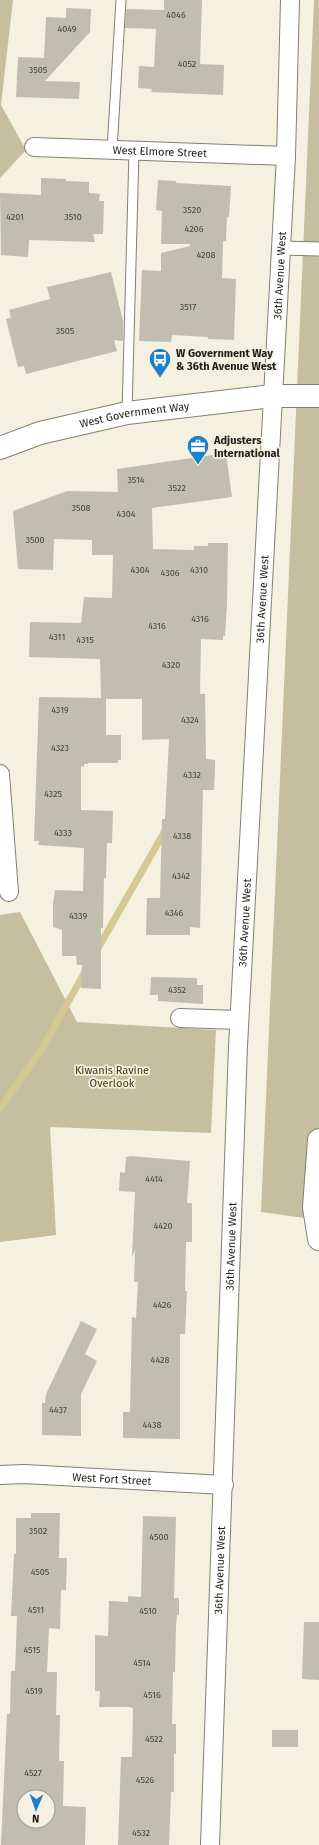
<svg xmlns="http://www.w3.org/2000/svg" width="319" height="1845" viewBox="0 0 319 1845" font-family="'Fira Sans',sans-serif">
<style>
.green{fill:#c5bf9f}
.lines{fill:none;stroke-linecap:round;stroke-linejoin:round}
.stream{stroke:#d4c992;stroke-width:7}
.building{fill:#c1beb0;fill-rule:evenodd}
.service-casing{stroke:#828072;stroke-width:11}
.pedestrian-casing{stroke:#828072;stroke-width:15}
.minor-casing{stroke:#828072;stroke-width:20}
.tertiary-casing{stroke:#828072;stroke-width:24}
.secondary-casing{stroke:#828072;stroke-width:24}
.service{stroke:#fff;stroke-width:9}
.pedestrian{stroke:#fff;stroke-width:13}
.minor{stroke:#fff;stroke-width:18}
.tertiary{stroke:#fff;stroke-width:22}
.secondary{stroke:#fff;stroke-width:22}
.labels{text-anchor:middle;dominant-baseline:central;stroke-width:3.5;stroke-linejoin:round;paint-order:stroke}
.number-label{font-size:9px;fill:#47453d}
.street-label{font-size:11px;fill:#1e1d17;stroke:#f4f1e1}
.poi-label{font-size:11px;font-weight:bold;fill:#1e1d17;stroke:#f4f1e1;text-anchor:start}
.park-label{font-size:11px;fill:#41390d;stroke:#f4f1e1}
</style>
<rect width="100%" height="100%" fill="#f4f1e1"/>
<!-- green -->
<path class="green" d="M 0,0 L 13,0 L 1,105 L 26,150 L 0,178 Z
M 314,0 L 319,0 L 319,1220 L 261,1212 Z
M 20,912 L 77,1022 L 216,1030 L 211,1133 L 50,1127 L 56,1235 L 0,1242 L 0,915 Z"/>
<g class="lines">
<!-- stream -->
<path class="stream" d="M 97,950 L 166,829
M 0,1108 L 40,1052 L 86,970"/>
</g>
<!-- building -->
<path class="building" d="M 164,0 L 202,0 L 200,64 L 224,65 L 223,95 L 151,92 L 152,89 L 138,88 L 139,66 L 154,67 L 156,29 L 125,28 L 126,9 L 164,10 Z
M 66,8 L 91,9 L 90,32 L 45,81 L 80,82 L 79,99 L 16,97 L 18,57 L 44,58 L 46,17 L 66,18 Z
M 41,178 L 66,179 L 66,181 L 89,182 L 89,193 L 100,194 L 99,201 L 104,201 L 103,234 L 93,234 L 95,242 L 29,240 L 28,257 L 1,255 L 0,193 L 41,195 Z
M 158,180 L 176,181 L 176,183 L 231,186 L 229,217 L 227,217 L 226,241 L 223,241 L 222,278 L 236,279 L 234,340 L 208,339 L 208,337 L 172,335 L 171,342 L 139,341 L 142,270 L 161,271 L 161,253 L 190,246 L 190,244 L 161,244 L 162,211 L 156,210 Z
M 111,272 L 123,321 L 123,341 L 114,340 L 117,351 L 26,374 L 24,366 L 18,367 L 6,319 L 11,318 L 9,310 L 50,299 L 47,287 Z
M 226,453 L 232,497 L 152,508 L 153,549 L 194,550 L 194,546 L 208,546 L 208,543 L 228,543 L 227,604 L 225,636 L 223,636 L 223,640 L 201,639 L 200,694 L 205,694 L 206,759 L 215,760 L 215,771 L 214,790 L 203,790 L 200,928 L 190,927 L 190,935 L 146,935 L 147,898 L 160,898 L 162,819 L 165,819 L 169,739 L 142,740 L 142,699 L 106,699 L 106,735 L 121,735 L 121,760 L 118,760 L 118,763 L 88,763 L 88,764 L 84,764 L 84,767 L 81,766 L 81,810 L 113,811 L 112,843 L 107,843 L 106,878 L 104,878 L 103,928 L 101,928 L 101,989 L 81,988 L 82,965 L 77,965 L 76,956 L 62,956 L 62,930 L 53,927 L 53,904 L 55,890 L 83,891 L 84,848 L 38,845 L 39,841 L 34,841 L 39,697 L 101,698 L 100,659 L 29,657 L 30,622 L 81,623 L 84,597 L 112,598 L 113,555 L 92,555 L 92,540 L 54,539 L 53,570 L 18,569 L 13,511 L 67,491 L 118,492 L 117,469 Z
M 151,977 L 197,978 L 197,985 L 203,985 L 203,1004 L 158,1001 L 158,995 L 150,995 Z
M 130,1156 L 190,1161 L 187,1203 L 192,1203 L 192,1242 L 186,1242 L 185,1291 L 187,1291 L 185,1334 L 180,1334 L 180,1439 L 123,1438 L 123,1412 L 130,1412 L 132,1317 L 136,1318 L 138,1282 L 134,1282 L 135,1250 L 132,1257 L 135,1192 L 119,1191 L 120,1172 L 125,1173 L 126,1157 Z
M 81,1321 L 97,1329 L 85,1354 L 97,1361 L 81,1394 L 81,1436 L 42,1435 L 42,1403 L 45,1403 L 46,1394 Z
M 31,1513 L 60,1513 L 59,1558 L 67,1558 L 66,1590 L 61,1590 L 60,1629 L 49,1628 L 47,1672 L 57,1672 L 56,1715 L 60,1715 L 59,1761 L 64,1761 L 63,1806 L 86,1807 L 85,1845 L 1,1845 L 7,1714 L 10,1714 L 11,1671 L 15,1671 L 17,1616 L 11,1616 L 14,1554 L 16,1554 L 16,1518 L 31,1518 ZM 24,1797 L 48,1797 L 48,1821 L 24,1821 Z
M 143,1516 L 176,1517 L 174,1598 L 179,1598 L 179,1615 L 177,1615 L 176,1625 L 175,1672 L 173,1672 L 172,1724 L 176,1724 L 176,1754 L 174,1754 L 174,1792 L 171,1792 L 169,1845 L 118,1845 L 121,1757 L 132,1757 L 133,1709 L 131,1707 L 99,1707 L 100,1691 L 95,1691 L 95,1635 L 108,1636 L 109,1601 L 128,1602 L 128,1596 L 141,1597 Z
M 304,1622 L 319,1622 L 319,1680 L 302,1679 Z
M 272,1730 L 298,1730 L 298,1747 L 272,1747 Z"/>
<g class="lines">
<!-- service casing -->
<g class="service-casing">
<path id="service" d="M 112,150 L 121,0
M 127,413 L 134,151"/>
</g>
<!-- pedestrian casing -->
<g class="pedestrian-casing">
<path id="pedestrian" d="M 280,248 L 319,249"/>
</g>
<!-- minor casing -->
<g class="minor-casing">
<g id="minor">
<path id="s1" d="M 34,147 L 286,156"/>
<path d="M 0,774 L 9,892"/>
<path d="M 180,1018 L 239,1020"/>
<path id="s2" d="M 0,1475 L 24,1474 L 224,1485"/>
<path id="s3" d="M 210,1845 L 238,1046 L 286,156 L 290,0"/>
</g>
</g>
<!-- tertiary casing -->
<g class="tertiary-casing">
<path id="tertiary" d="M 272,396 L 319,396
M 319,1140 L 314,1207 L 319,1239"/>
</g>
<!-- secondary casing -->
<g class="secondary-casing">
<g id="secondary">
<path id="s4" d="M 0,448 L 40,433 L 127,413 L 272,396"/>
</g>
</g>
<!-- service -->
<use href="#service" class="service"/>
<!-- pedestrian -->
<use href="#pedestrian" class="pedestrian"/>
<!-- minor -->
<use href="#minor" class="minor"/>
<!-- tertiary -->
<use href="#tertiary" class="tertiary"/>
<!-- secondary -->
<use href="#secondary" class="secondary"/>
</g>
<!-- icons -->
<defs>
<g id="bus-pin" transform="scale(1.15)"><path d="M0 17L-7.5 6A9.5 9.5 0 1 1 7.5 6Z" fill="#1e80cb" stroke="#f4f1e1"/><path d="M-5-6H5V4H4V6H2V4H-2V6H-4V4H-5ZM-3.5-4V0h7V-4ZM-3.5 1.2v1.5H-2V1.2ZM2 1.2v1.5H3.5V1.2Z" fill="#fff"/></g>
<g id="office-pin" transform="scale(1.15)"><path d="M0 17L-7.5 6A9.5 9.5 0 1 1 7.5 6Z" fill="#1e80cb" stroke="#f4f1e1"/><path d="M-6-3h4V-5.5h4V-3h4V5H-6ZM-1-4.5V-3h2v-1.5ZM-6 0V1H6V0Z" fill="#fff"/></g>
</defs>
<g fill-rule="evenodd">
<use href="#bus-pin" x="160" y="359"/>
<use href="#office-pin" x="198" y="446"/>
</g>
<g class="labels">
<!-- number labels -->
<g class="number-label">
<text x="176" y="15">4046</text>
<text x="67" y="29">4049</text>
<text x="187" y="64">4052</text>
<text x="38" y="70">3505</text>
<text x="192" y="210">3520</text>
<text x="15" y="217">4201</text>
<text x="73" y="217">3510</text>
<text x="194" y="229">4206</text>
<text x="206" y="255">4208</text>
<text x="188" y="307">3517</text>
<text x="65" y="331">3505</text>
<text x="136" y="480">3514</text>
<text x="177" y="488">3522</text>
<text x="81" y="508">3508</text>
<text x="126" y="514">4304</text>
<text x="35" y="540">3500</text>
<text x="140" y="570">4304</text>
<text x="199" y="570">4310</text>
<text x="170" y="573">4306</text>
<text x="200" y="619">4316</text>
<text x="157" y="626">4316</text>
<text x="57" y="637">4311</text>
<text x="85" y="640">4315</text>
<text x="171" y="665">4320</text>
<text x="60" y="710">4319</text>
<text x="190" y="720">4324</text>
<text x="60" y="748">4323</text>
<text x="192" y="775">4332</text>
<text x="53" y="794">4325</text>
<text x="63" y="833">4333</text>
<text x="182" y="836">4338</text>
<text x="181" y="876">4342</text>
<text x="174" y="913">4346</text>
<text x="78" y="916">4339</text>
<text x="177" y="990">4352</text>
<text x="154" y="1179">4414</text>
<text x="163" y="1226">4420</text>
<text x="162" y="1305">4426</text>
<text x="160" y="1360">4428</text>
<text x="58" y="1410">4437</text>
<text x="152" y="1425">4438</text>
<text x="38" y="1531">3502</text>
<text x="159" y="1537">4500</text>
<text x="40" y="1572">4505</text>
<text x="36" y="1610">4511</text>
<text x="148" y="1611">4510</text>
<text x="32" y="1650">4515</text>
<text x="142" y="1663">4514</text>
<text x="34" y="1691">4519</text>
<text x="152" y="1695">4516</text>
<text x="154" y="1739">4522</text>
<text x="33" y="1773">4527</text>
<text x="145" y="1780">4526</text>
<text x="141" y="1833">4532</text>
</g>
<!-- street labels -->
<g class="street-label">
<text stroke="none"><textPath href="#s1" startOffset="126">West Elmore Street</textPath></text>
<text stroke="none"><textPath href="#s3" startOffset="1571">36th Avenue West</textPath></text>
<text stroke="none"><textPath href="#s4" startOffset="139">West Government Way</textPath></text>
<text stroke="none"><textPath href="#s3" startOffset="1247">36th Avenue West</textPath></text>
<text stroke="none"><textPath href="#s3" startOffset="923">36th Avenue West</textPath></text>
<text stroke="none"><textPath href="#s3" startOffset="599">36th Avenue West</textPath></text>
<text stroke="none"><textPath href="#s2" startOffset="112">West Fort Street</textPath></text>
<text stroke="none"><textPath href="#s3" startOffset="275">36th Avenue West</textPath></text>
</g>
<!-- poi labels -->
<g class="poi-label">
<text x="176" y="353">W Government Way<tspan x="176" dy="13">&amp; 36th Avenue West</tspan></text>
<text x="214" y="440">Adjusters<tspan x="214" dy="13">International</tspan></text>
</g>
<!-- park labels -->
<g class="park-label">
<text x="112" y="1070">Kiwanis Ravine<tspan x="112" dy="13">Overlook</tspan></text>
</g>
</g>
<!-- north arrow -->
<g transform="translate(36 1809) rotate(182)"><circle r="19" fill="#f4f1e1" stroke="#9e9c90"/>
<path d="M0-3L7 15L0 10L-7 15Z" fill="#1e80cb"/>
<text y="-6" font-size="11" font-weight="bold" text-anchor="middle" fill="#1e1d17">N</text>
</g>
</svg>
